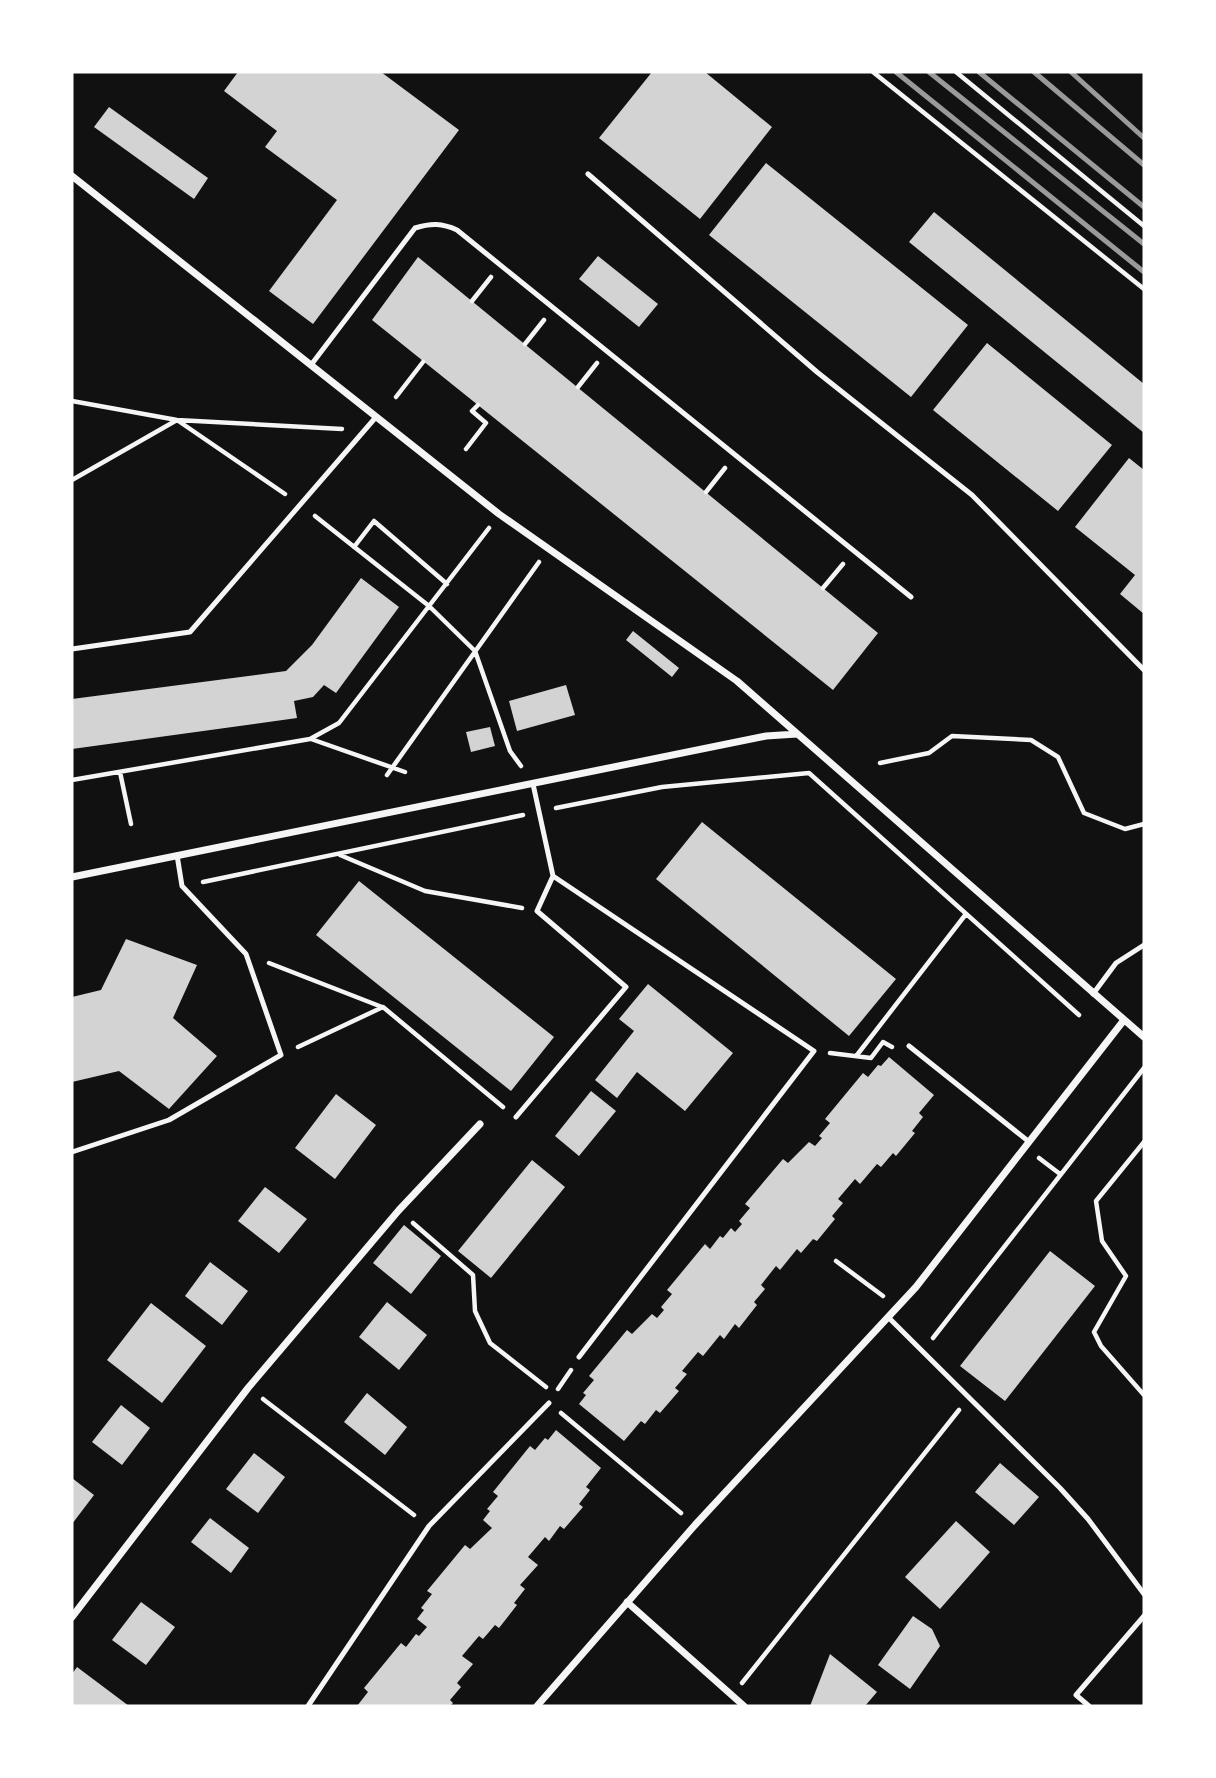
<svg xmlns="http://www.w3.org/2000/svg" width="1216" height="1778" viewBox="0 0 1216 1778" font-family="'Alegreya Sans',sans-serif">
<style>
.building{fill:#d3d3d3}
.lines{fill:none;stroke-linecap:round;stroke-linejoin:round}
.path{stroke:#f5f5f5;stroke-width:4.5}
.service{stroke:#f5f5f5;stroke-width:5}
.minor{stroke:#f5f5f5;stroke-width:7}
.rail{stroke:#9a9a9a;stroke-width:5}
</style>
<rect width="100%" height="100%" fill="#111"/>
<!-- building -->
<path class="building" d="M 238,72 L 381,72 L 459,130 L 313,324 L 269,291 L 337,200 L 265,147 L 277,131 L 224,91 Z
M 652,72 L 705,72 L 772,127 L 700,219 L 599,138 Z
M 109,107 L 208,178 L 194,199 L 94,127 Z
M 766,163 L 968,325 L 911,397 L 709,235 Z
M 934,212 L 1144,384 L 1144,433 L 909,242 Z
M 598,256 L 658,304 L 639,327 L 579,279 Z
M 418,257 L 878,633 L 833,690 L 372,320 Z
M 987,343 L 1112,445 L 1058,511 L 933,410 Z
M 1129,458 L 1144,470 L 1144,614 L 1120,594 L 1135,575 L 1075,527 Z
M 361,578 L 399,607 L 336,693 L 324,685 L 313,697 L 294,701 L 297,718 L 72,749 L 72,699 L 286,671 L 312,645 Z
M 633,631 L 679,668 L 672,677 L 626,640 Z
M 566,685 L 575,715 L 517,731 L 509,701 Z
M 490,727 L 495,746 L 471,752 L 466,732 Z
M 702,822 L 896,979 L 849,1036 L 656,879 Z
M 359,881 L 554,1037 L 511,1091 L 316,935 Z
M 126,939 L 197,965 L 173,1018 L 217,1056 L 169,1109 L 119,1071 L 72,1082 L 72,997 L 101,990 Z
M 648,984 L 733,1053 L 685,1111 L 637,1072 L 617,1098 L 595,1080 L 634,1031 L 619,1019 Z
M 889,1057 L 934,1095 L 919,1113 L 923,1117 L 912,1131 L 915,1133 L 896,1156 L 893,1153 L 881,1167 L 877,1164 L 860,1184 L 855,1179 L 838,1199 L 843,1203 L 832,1216 L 835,1219 L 817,1241 L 813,1239 L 801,1253 L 797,1249 L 780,1270 L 776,1266 L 761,1285 L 765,1289 L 754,1302 L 757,1305 L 739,1328 L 735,1324 L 724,1339 L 720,1335 L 703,1356 L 698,1352 L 682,1371 L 687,1374 L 675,1388 L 679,1391 L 660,1413 L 656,1410 L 645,1424 L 641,1421 L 624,1441 L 579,1404 L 586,1395 L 583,1393 L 594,1380 L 589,1376 L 627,1330 L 632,1334 L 652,1314 L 657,1318 L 664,1310 L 661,1307 L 672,1294 L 667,1290 L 705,1244 L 710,1249 L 720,1236 L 723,1238 L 731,1228 L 735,1232 L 742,1224 L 739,1221 L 750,1208 L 745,1204 L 783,1159 L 788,1163 L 809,1142 L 815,1146 L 822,1138 L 819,1136 L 830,1123 L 825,1119 L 863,1073 L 868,1077 L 878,1065 L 881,1066 Z
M 591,1091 L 616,1111 L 579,1156 L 555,1136 Z
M 336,1094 L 376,1125 L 335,1179 L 295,1148 Z
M 532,1160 L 565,1187 L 491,1278 L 458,1251 Z
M 265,1187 L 307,1219 L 279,1253 L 238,1221 Z
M 404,1225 L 441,1256 L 411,1294 L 373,1263 Z
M 1050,1251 L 1095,1286 L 1005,1401 L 960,1366 Z
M 210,1262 L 248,1291 L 222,1325 L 185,1296 Z
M 387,1302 L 427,1335 L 399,1370 L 359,1337 Z
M 151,1303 L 206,1346 L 162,1403 L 107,1360 Z
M 367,1393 L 407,1427 L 385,1455 L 344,1422 Z
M 121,1405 L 150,1428 L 122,1465 L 92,1442 Z
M 556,1430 L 601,1468 L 586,1487 L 590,1490 L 579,1504 L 583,1507 L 564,1529 L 560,1526 L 549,1541 L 545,1537 L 528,1557 L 538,1565 L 520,1585 L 525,1589 L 514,1603 L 517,1605 L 499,1628 L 495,1625 L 483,1639 L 479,1636 L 462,1656 L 473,1664 L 457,1683 L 461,1687 L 450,1700 L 453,1703 L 450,1706 L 357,1706 L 368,1692 L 364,1688 L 401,1643 L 406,1647 L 416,1634 L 419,1636 L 427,1627 L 417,1619 L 424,1610 L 421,1608 L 432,1594 L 427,1591 L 465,1545 L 470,1549 L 492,1528 L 483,1520 L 490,1511 L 487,1509 L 498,1496 L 493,1492 L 530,1446 L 535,1450 L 545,1438 L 548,1440 Z
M 254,1453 L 285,1477 L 258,1513 L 226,1489 Z
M 1000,1463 L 1039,1497 L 1014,1525 L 975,1492 Z
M 72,1478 L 94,1495 L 72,1524 Z
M 210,1518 L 249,1548 L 231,1573 L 191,1542 Z
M 956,1521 L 990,1552 L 940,1609 L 905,1577 Z
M 141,1602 L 175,1627 L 146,1665 L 112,1640 Z
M 913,1616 L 932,1629 L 940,1646 L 910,1689 L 878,1665 Z
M 830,1654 L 877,1692 L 865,1706 L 810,1706 Z
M 77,1667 L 129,1706 L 72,1706 L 72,1674 Z"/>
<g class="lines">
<!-- path -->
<path class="path" d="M 873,72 L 1144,289
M 956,72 L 1144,226
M 472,301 L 491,277
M 525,344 L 544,320
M 578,387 L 597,363
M 396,397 L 423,362
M 72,401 L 177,420 L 342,429
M 466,449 L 486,423 L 472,411 L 478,405
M 72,480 L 177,420 L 285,494
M 706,492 L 725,468
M 315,516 L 429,606 L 475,651 L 510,751 L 521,766
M 354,547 L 374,521 L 447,584
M 823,588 L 843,564
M 311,739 L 405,772
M 880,763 L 929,753 L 952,736 L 1031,740 L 1058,757 L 1084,813 L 1125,829 L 1144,824
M 120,772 L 131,824
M 387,775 L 539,562
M 72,780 L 310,739 L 339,723 L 489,528
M 556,808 L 662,787 L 809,773 L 1079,1015
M 340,855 L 425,891 L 522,908
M 203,882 L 523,815
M 269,963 L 382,1007
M 298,1047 L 383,1007 L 503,1107
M 830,1053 L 871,1058 L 883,1042 L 892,1047
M 857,1055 L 966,914
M 1144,1142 L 1096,1201 L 1102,1241 L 1126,1276 L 1094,1332 L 1101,1346 L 1144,1395
M 1039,1158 L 1060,1174
M 413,1223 L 473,1275 L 475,1311 L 490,1343 L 546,1387
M 836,1261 L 883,1296
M 933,1338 L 1144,1068
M 558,1389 L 571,1370
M 263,1399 L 414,1515
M 561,1413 L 681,1513
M 742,1683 L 959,1410"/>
<!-- service -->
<path class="service" d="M 588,174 L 817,372 L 972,495 L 1144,670
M 311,365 L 415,228 C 431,223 442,223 457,230 L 911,597
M 72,649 L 190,632 L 376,417
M 533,784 L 553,876 L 814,1051 L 579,1357
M 1093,994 L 1116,963 L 1144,945
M 909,1046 L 1028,1141
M 516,1117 L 626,987 L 537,911 L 553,876
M 72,1152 L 169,1120 L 281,1055 L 246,954 L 182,886 L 177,855
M 889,1318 L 1060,1488 L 1088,1519 L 1144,1594
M 308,1706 L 429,1526 L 549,1403
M 1089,1706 L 1076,1695 L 1144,1616"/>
<!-- minor -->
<path class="minor" d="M 72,176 L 499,514 L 737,681 L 1144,1037
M 72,877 L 766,736 L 797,734
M 627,1602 L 744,1706
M 72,1617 L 248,1388 L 399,1210 L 480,1124
M 537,1706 L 695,1525 L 916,1287 L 1124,1020"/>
<!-- rail -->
<path class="rail" d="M 896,72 L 1144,272
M 929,72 L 1144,244
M 979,72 L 1144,207
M 1034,72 L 1144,165
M 1071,72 L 1144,138"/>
</g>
<!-- border -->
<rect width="1216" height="1778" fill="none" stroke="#ffffff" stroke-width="147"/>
</svg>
